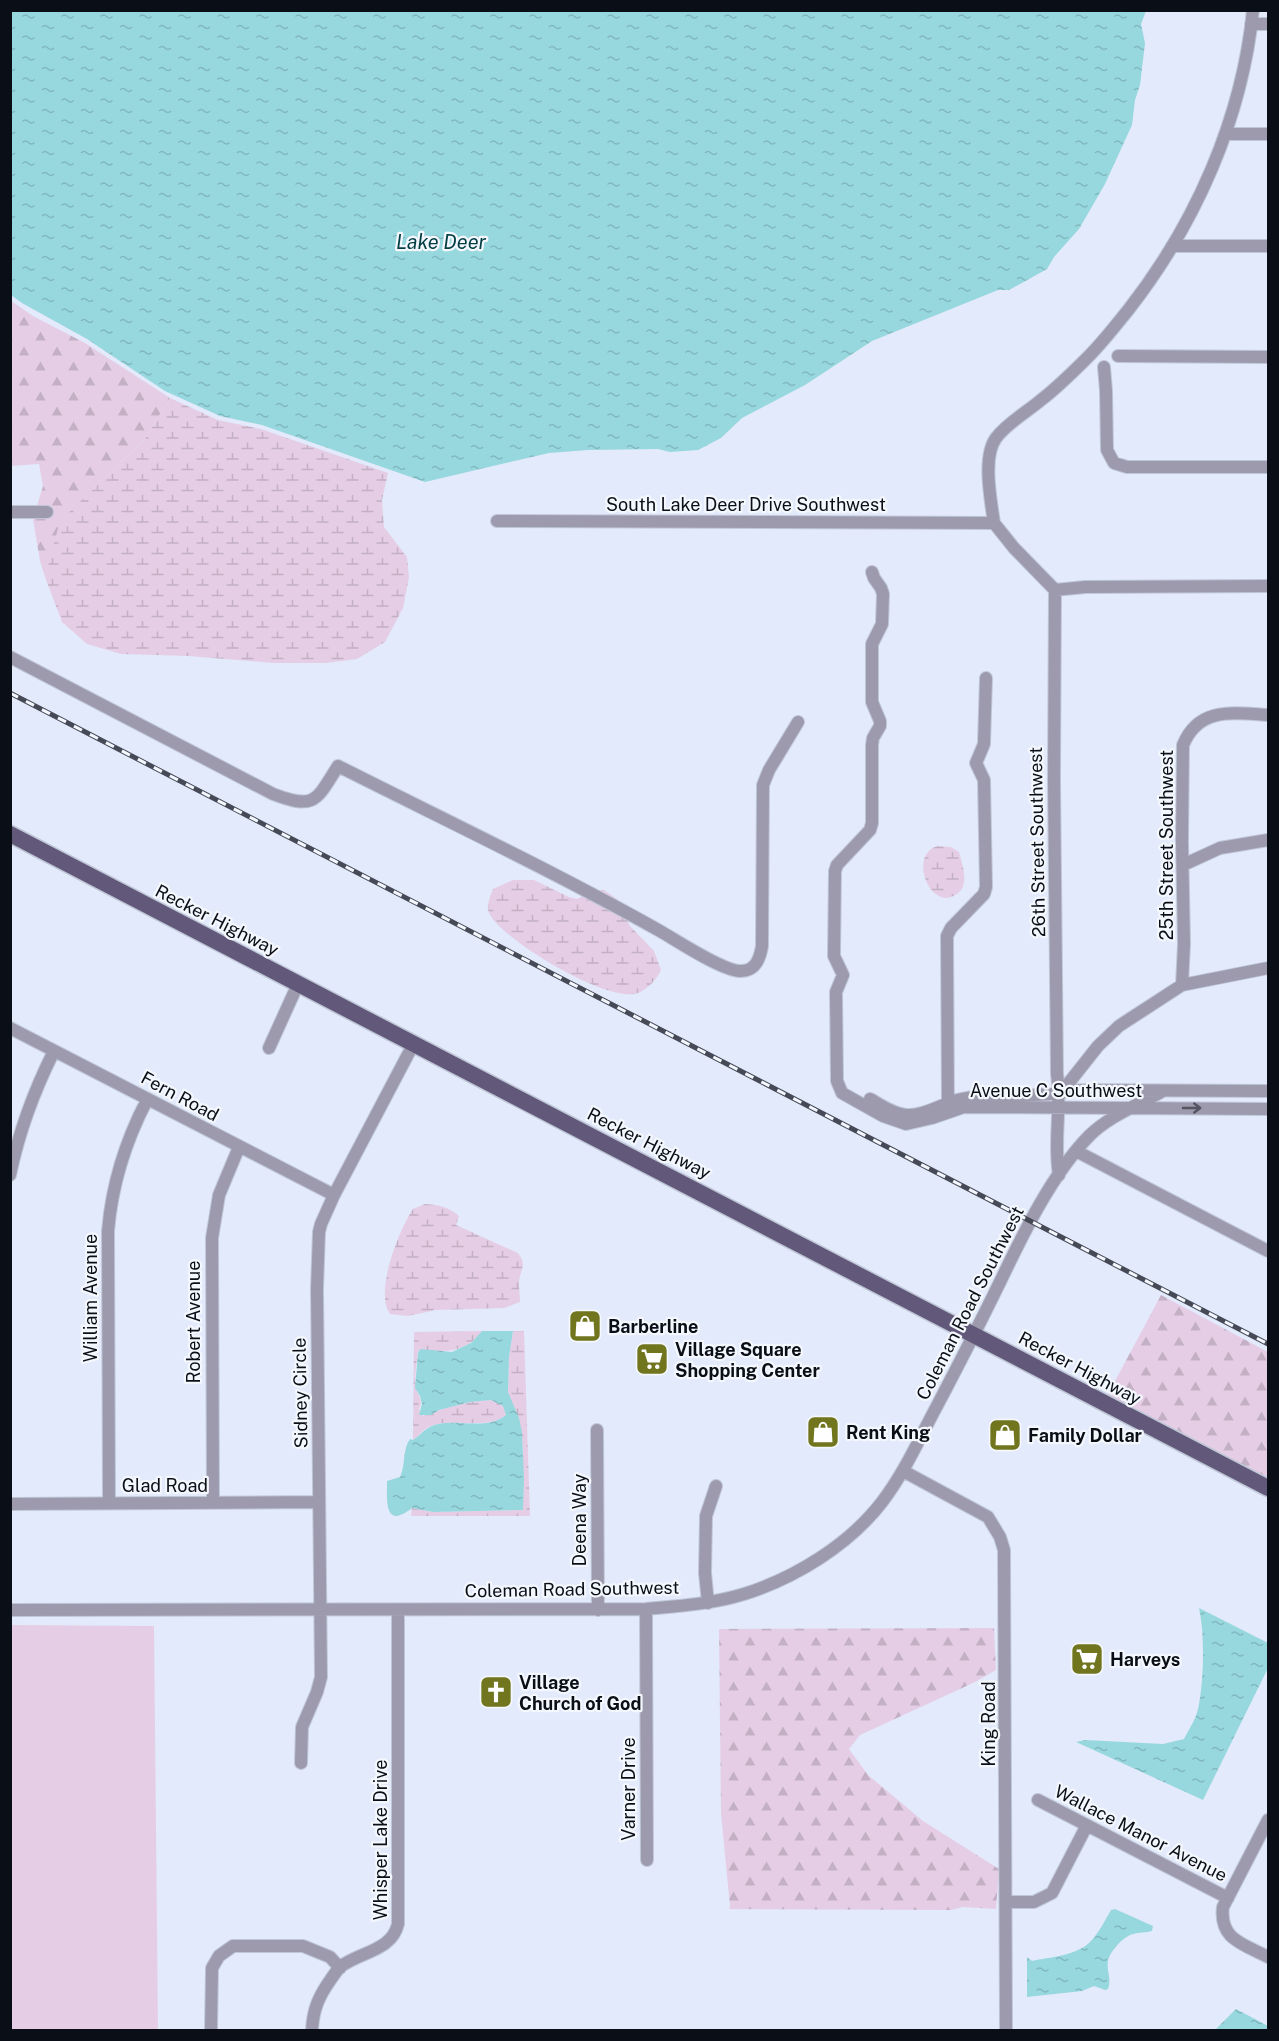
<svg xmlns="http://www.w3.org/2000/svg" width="1279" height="2041" viewBox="0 0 1279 2041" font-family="'Public Sans',sans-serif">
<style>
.forest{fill:url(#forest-firs)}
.wetland{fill:url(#wetland-marsh)}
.park{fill:#e5cee5}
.water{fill:url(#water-ripples)}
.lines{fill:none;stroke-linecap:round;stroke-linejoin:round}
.minor-casing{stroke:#bfc7d7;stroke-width:14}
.major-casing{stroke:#bfc7d7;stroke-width:19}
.minor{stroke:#9e9aae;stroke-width:12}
.major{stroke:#61587a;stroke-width:16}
.rail-casing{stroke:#454a56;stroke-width:5}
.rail{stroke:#f4f7fd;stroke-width:3;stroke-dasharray:9;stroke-linecap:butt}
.oneway{stroke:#545462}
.labels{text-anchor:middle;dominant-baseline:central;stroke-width:4.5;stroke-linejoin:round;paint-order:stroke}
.street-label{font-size:18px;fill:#090e17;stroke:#f4f7fd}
.poi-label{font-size:18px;font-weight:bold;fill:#090e17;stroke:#f4f7fd;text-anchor:start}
.water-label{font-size:20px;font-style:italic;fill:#003e43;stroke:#f4f7fd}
</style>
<defs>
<pattern id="forest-firs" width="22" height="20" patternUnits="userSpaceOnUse" patternTransform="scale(1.5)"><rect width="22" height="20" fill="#e5cee5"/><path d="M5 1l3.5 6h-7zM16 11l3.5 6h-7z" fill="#c3b0c4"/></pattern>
<pattern id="wetland-marsh" width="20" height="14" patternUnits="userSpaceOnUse" patternTransform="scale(1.5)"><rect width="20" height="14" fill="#e5cee5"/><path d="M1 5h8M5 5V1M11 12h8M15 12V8" fill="none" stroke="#c3b0c4"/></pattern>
<pattern id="water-ripples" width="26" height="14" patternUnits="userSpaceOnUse" patternTransform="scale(1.5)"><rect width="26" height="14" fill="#97d7de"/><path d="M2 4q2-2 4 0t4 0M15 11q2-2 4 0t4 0" fill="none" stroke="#81b7be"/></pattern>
</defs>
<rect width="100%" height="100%" fill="#e2eafb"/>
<!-- forest -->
<path class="forest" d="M 10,300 L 33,316 L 85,343 L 170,398 L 145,439 L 92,490 L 52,555 L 45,577 L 40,561 L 33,519 L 43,486 L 39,464 L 11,466 Z
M 1161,1295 L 1268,1352 L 1268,1480 L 1106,1398 Z
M 994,1628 L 996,1670 L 973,1683 L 860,1735 L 849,1749 L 868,1775 L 923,1821 L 999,1869 L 996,1909 L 963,1907 L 951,1910 L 729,1909 L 730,1906 L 721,1814 L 719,1629 Z"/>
<!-- wetland -->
<path class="wetland" d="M 170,398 L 218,420 L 261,429 L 388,473 L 382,500 L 384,527 L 407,557 L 409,577 L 403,608 L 385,642 L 357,659 L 326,663 L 274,663 L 188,656 L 121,654 L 87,644 L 62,622 L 45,577 L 60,521 L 145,439 Z
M 938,846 L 951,847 L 959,852 C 963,867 972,890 951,897 C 946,899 942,898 937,895 C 922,885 915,852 938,846 Z
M 513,880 L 534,880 L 569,897 L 577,899 L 594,890 L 604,890 L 617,899 L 630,926 L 654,951 L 661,970 C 657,979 648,989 638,993 C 609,1004 506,942 490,915 C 485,906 490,898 493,889 Z
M 425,1204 C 439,1205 449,1207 459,1216 L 456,1225 L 518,1253 C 525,1262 523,1266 520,1276 C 518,1283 520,1294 520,1302 L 504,1308 L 436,1310 L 408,1316 L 390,1314 C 374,1292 399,1230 413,1209 Z
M 482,1331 C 472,1346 455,1352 438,1351 C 430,1351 426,1349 418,1351 C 417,1362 414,1376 416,1386 C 417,1396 424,1399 419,1409 L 423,1416 L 439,1410 L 470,1402 L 491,1400 L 503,1406 L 506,1415 C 485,1432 449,1415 427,1428 C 422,1431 417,1437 413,1441 L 414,1332 Z
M 513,1331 L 524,1331 L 530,1516 L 411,1516 L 412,1508 L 433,1512 L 523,1510 L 523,1447 L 508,1392 L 509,1357 Z"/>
<!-- park -->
<path class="park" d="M 11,1625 L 154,1626 L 158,2030 L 11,2030 Z"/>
<!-- water -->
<path class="water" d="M 10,11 L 11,10 L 1146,11 L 1141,24 L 1145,43 L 1140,85 L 1135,100 L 1132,125 L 1105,184 L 1079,229 L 1054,257 L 1047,269 L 1009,290 L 998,290 L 872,341 L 805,385 L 742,418 L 721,438 L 698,450 L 670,452 L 658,449 L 588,450 L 549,453 L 425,482 L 262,425 L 220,416 L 165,391 L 87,339 L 22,303 L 11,295 Z
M 482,1331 L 513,1331 L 509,1357 L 508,1392 L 519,1418 L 522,1432 L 524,1479 L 523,1510 L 433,1512 L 412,1508 C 384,1530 387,1501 387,1481 L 400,1477 C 406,1465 402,1450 410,1439 L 413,1440 C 418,1437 423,1431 428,1428 C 451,1415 484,1433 506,1415 L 503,1406 L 491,1400 L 470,1402 L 439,1410 L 431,1415 L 419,1415 L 422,1404 L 420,1396 L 415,1388 L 418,1352 L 421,1349 L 452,1352 L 471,1343 Z
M 1199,1608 L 1268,1643 L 1268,1668 L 1203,1800 L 1076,1742 L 1085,1740 L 1163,1744 L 1184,1739 C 1189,1729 1196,1719 1198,1709 C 1204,1682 1205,1634 1199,1608 Z
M 1115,1909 L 1153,1926 L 1152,1931 C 1146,1933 1140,1932 1133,1934 C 1124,1936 1110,1951 1108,1961 C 1106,1970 1112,1979 1108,1989 L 1105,1990 L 1094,1986 L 1082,1991 L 1027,1997 L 1027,1957 L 1032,1961 C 1050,1957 1076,1956 1090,1942 C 1099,1933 1105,1920 1111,1910 Z
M 1236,2009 L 1268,2026 L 1268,2030 L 1215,2030 Z"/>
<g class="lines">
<!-- minor casing -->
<g class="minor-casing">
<path id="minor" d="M 1251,24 L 1268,24
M 1225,134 L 1268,134
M 1172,246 L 1268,246
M 1118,356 L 1268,357
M 1104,367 L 1106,391 L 1107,450 L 1114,463 L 1127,467 L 1268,467
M 10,512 L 47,512
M 497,521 L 994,523
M 994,523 L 1014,548 L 1055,590 L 1054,780 L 1057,1074 C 1062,1107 1053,1141 1059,1175
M 994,523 C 991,501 982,457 996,438 C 1007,423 1027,412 1041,400 C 1058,387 1073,372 1088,357 C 1103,342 1116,325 1129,309 C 1196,223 1242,119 1253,10
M 872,572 L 874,578 L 881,588 L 883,594 L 882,624 L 872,644 L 872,702 L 880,721 L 880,726 L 873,738 L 872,745 L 872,823 L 870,830 L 837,865 L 835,871 L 834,956 L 843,975 L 836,992 L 837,1081 L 842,1093 L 883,1116 L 906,1124 L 932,1118 L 964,1107 L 1268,1109
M 1055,590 L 1085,587 L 1268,586
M 10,657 L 273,794 C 315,810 316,801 338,766 C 445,820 555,872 660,931 C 676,940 724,972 741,971 C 756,971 760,958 762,946 L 763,785 L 769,770 L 798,722
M 1183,865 L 1220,848 L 1268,840
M 1182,985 L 1184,944 L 1182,841 L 1183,745 C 1199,706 1234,713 1268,715
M 10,1028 L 334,1195
M 269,1048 L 298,984
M 1060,1094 L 1098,1046 L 1119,1026 L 1182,985 L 1268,968
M 870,1099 C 881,1105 895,1115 908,1115 C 924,1116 942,1104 957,1100 C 995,1091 1036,1100 1074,1090 L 1268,1091
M 948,1112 L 947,936 L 951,928 L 984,894 L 986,887 L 984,780 L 976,763 L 984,744 L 986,678
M 1076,1151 L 1268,1251
M 10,1175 C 19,1131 34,1091 54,1051
M 597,1430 L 598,1610
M 903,1471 L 988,1517 L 1000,1537 L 1004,1550 L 1006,2030
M 109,1503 L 108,1231 C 112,1184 125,1142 147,1100
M 213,1503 L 212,1238 L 219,1195 L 239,1147
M 10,1504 L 319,1502
M 708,1603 L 705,1573 L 706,1516 L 716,1486
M 646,1609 L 647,1860
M 10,1610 L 646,1609 C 679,1606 712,1604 744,1594 C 795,1578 849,1545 882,1502 C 905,1472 920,1437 938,1404 C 959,1364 980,1323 1000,1282 C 1023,1234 1052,1174 1089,1136 C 1109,1116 1138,1105 1163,1091
M 301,1763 L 302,1727 L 317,1692 L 321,1677 L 317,1289 L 319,1232 L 321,1224 L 334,1195 L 414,1043
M 1038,1800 L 1228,1898
M 1268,1820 L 1223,1907 C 1219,1940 1244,1944 1268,1957
M 1006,1902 L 1034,1902 L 1052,1893 L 1087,1825
M 211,2030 L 212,1968 L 219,1956 L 233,1946 L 303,1946 L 330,1957 L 340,1968
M 312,2030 C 313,2009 319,1996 331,1979 C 334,1975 337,1970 340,1967 C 359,1952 392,1951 398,1924 L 398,1610"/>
</g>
<!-- major casing -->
<g class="major-casing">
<path id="major" d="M 10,834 L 1268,1488"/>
</g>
<!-- minor -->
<use href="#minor" class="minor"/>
<!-- major -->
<use href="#major" class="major"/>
<!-- rail casing -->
<g class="rail-casing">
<path id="rail" d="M 10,693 L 1268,1344"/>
</g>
<!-- rail -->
<use href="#rail" class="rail"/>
</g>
<!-- one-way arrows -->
<defs><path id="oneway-shaft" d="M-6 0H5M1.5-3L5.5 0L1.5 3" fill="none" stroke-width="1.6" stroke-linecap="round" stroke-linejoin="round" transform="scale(1.5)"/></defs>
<use class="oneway" href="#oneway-shaft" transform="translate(1192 1108)"/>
<!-- icons -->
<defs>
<g id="shop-square" transform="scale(1.725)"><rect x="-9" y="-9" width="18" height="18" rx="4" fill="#71761e" stroke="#f4f7fd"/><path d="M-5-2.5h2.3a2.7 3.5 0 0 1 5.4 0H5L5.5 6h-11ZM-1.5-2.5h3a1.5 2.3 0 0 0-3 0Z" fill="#fff"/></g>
<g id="supermarket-square" transform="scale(1.725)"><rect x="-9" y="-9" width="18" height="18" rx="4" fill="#71761e" stroke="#f4f7fd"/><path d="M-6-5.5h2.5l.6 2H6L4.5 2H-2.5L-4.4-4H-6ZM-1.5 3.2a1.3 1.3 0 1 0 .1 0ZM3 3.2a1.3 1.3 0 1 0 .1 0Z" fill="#fff"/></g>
<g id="church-square" transform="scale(1.725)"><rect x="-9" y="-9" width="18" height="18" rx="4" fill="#71761e" stroke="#f4f7fd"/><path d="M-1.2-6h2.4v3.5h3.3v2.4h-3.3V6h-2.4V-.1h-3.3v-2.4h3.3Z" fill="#fff"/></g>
</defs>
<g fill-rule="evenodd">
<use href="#shop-square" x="585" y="1326"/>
<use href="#supermarket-square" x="652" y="1359"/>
<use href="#shop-square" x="823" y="1432"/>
<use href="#shop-square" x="1005" y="1435"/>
<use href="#supermarket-square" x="1087" y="1659"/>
<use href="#church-square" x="496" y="1692"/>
</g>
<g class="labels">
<!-- street labels -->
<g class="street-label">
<text x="746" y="504">South Lake Deer Drive Southwest</text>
<text transform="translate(1037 842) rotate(-91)">26th Street Southwest</text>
<text transform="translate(1166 845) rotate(-90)">25th Street Southwest</text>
<text transform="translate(217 920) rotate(27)">Recker Highway</text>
<text x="1056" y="1090">Avenue C Southwest</text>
<text transform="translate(180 1096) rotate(28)">Fern Road</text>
<text transform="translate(649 1143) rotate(27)">Recker Highway</text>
<text transform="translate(90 1298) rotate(-90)">William Avenue</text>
<text transform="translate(970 1303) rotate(-63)">Coleman Road Southwest</text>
<text transform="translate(193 1322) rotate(-90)">Robert Avenue</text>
<text transform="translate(1080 1368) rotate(28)">Recker Highway</text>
<text transform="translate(300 1393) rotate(-91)">Sidney Circle</text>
<text x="165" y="1485">Glad Road</text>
<text transform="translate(579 1520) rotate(-90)">Deena Way</text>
<text transform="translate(572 1589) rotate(-1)">Coleman Road Southwest</text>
<text transform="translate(988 1724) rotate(-90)">King Road</text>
<text transform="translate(628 1789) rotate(-90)">Varner Drive</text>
<text transform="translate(1141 1833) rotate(27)">Wallace Manor Avenue</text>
<text transform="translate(380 1840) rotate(-90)">Whisper Lake Drive</text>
</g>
<!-- poi labels -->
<g class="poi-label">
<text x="608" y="1326">Barberline</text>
<text x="675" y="1349">Village Square<tspan x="675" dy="21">Shopping Center</tspan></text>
<text x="846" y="1432">Rent King</text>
<text x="1028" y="1435">Family Dollar</text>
<text x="1110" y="1659">Harveys</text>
<text x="519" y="1682">Village<tspan x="519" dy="21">Church of God</tspan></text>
</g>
<!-- water labels -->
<g class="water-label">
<text x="441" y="242">Lake Deer</text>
</g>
</g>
<!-- border -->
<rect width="1279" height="2041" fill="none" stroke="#090e17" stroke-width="24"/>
</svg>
